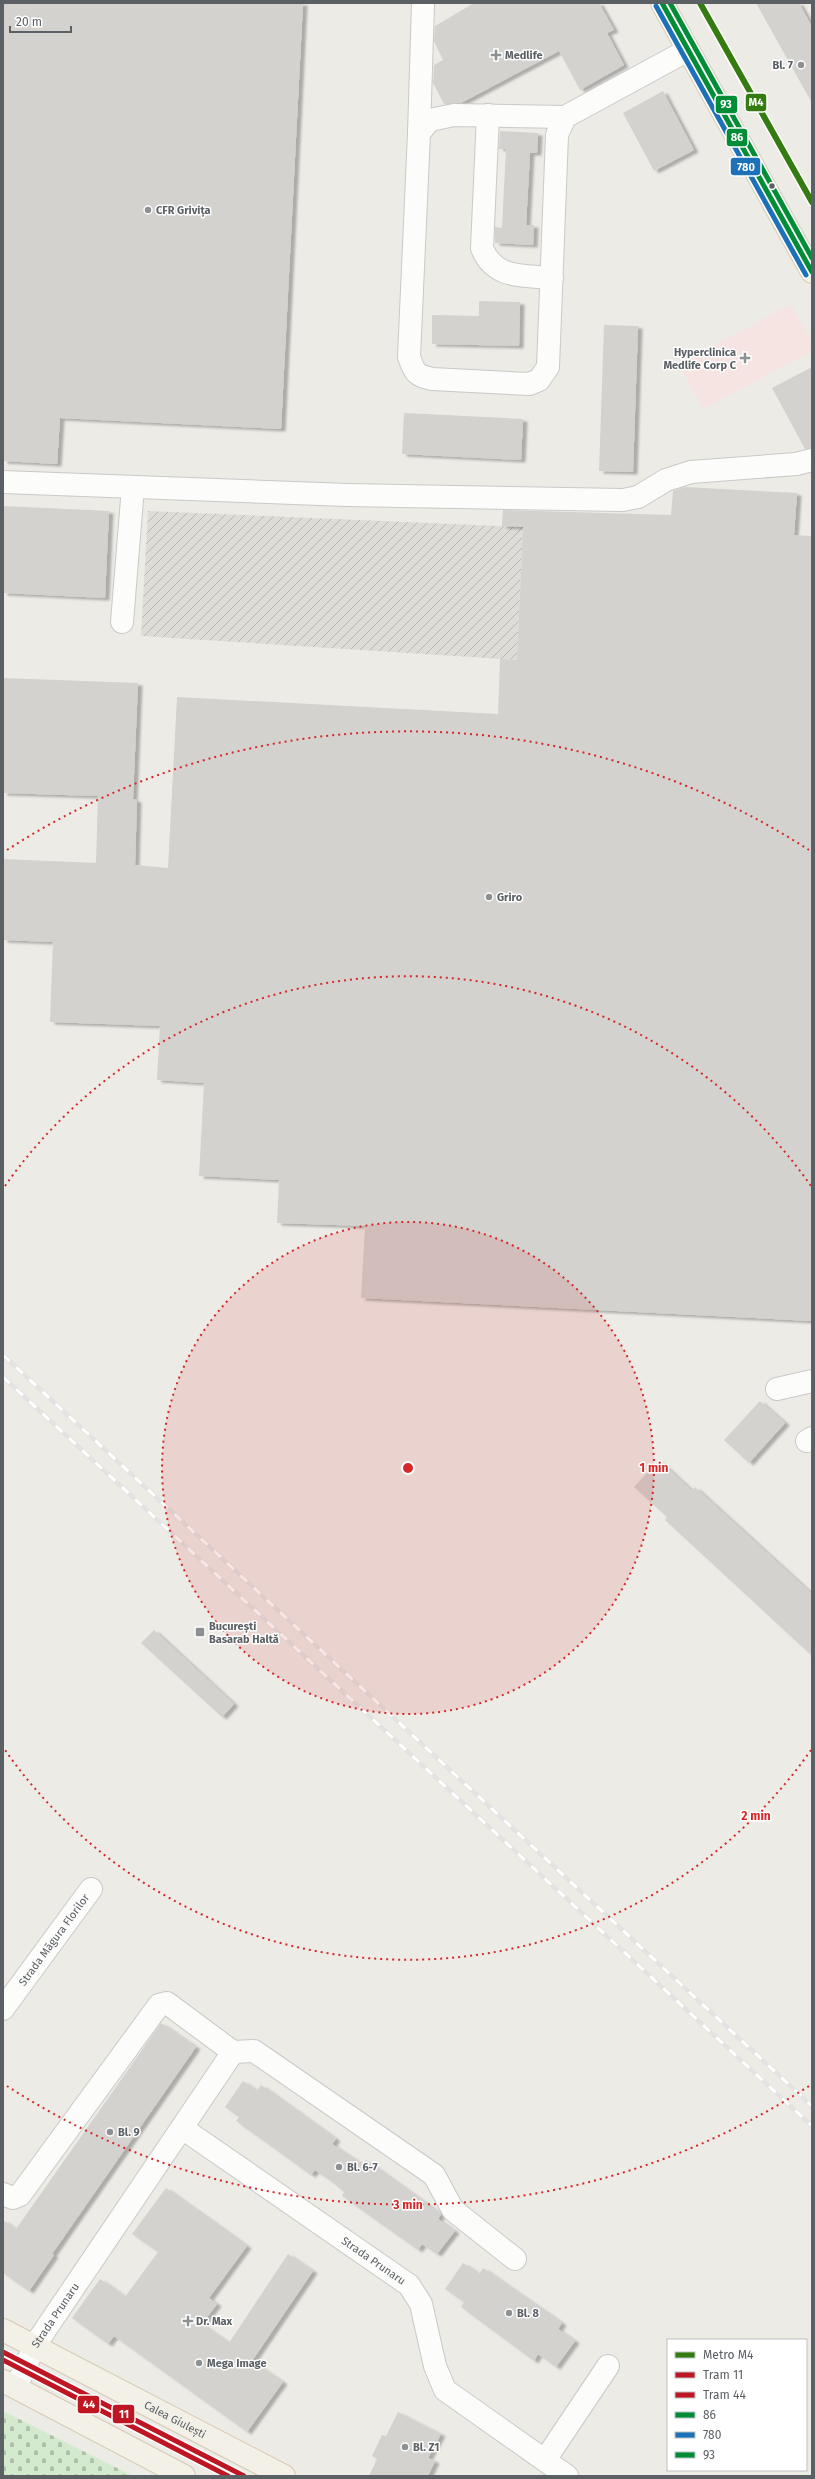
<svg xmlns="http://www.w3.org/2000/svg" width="815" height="2479" viewBox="0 0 815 2479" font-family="'Fira Sans',sans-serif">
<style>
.industrial{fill:url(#industrial-furrows)}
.medical{fill:#f6e4e2}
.cemetery{fill:url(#cemetery-stones)}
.building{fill:#d3d2cf;filter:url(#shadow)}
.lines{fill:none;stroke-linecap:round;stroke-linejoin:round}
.minor-casing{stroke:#c9c9c9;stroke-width:24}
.major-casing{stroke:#d7cab2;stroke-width:24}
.minor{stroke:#fcfcfb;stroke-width:22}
.major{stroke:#f3f0e8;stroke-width:22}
.rail-casing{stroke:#e3e3e3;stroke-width:4.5}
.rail{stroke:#fff;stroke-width:3;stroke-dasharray:9;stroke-linecap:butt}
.bus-1-casing{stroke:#fff;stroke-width:8}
.bus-2-casing{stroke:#fff;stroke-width:8}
.bus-3-casing{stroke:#fff;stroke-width:8}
.bus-1{stroke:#008d36;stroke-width:5}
.bus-2{stroke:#1d71b8;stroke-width:5}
.bus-3{stroke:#008d36;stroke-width:5}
.tram-1-casing{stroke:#fff;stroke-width:8}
.tram-2-casing{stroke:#fff;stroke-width:8}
.tram-1{stroke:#be1622;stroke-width:5}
.tram-2{stroke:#be1622;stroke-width:5}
.metro-1-casing{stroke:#fff;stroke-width:9}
.metro-1{stroke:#347c11;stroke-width:6}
.ring{fill:none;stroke:#d62828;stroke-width:2;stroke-dasharray:2 4}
.poi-dot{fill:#8e9192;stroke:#fff;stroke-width:1.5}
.bus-dot{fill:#5b6065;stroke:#fff;stroke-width:1.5}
.labels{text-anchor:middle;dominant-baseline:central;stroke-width:3;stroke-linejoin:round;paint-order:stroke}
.poi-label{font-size:11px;font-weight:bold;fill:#5b6065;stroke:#fff;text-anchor:start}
.street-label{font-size:11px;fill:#5b6065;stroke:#fff}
.centre{fill:#d62828;stroke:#fff;stroke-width:2}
.ring-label{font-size:12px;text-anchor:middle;font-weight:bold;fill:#d62828;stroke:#fff;stroke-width:3;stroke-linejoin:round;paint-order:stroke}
.line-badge{stroke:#fff;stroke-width:1.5}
.badge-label{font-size:11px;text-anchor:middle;font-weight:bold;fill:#fff}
</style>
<defs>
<pattern id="industrial-furrows" width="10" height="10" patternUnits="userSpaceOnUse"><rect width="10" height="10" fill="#dedcd7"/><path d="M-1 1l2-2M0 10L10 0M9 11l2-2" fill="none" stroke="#b7b6b2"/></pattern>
<pattern id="cemetery-stones" width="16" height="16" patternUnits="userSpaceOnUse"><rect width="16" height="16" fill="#d4eacf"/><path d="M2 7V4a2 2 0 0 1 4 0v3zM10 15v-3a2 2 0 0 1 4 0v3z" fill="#afc1ac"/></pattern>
<filter id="shadow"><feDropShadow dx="4.5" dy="2.5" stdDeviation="1" flood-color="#0004"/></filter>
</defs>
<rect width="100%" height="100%" fill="#edebe6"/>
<!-- industrial -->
<path class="industrial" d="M 148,511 L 523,527 L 517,660 L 141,636 Z"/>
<!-- medical -->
<path class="medical" d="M 791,304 L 812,342 L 812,351 L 703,409 L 679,365 Z"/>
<!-- cemetery -->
<path class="cemetery" d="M 3,2411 L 133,2476 L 3,2476 Z"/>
<!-- building -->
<path class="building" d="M 3,3 L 303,3 L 281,429 L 60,418 L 57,464 L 3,461 Z
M 474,3 L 599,3 L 614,30 L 607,33 L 624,65 L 580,90 L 559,51 L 461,103 L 444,104 L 433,83 L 434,65 L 443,60 L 434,41 L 435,26 Z
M 756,3 L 799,3 L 812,27 L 812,103 Z
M 663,91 L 694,150 L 654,171 L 623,113 Z
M 500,131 L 538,133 L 537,153 L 530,153 L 526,225 L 534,225 L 533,245 L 495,243 L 495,227 L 502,228 L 506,149 L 499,149 Z
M 479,301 L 520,302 L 519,346 L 432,344 L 432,315 L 479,316 Z
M 604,325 L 638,326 L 633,472 L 599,471 Z
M 812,367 L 812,448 L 805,449 L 772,388 Z
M 404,413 L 523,419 L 521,460 L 402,454 Z
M 685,487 L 797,493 L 794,535 L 812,536 L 812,1321 L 361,1298 L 365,1226 L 277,1223 L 279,1180 L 199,1176 L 204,1083 L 157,1080 L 160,1026 L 50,1022 L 53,942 L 3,940 L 3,859 L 96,863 L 98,796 L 3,793 L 3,678 L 138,683 L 133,799 L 137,800 L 135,865 L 168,868 L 177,697 L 498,714 L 500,659 L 517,660 L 523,527 L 502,526 L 503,510 L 671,515 L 673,491 Z
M 3,506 L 109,511 L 105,598 L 3,593 Z
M 760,1401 L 785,1423 L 749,1463 L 724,1440 Z
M 659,1460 L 692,1491 L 695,1487 L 812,1594 L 812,1656 L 665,1520 L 667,1517 L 634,1487 Z
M 154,1630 L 234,1704 L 222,1717 L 141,1643 Z
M 161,2023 L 196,2047 L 52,2254 L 54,2255 L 29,2291 L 3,2273 L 3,2220 L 16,2229 Z
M 243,2081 L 257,2091 L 261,2085 L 336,2139 L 332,2144 L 363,2165 L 366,2160 L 441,2214 L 438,2219 L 455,2231 L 437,2254 L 422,2244 L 418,2250 L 342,2196 L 344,2192 L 331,2181 L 315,2170 L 311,2175 L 236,2121 L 239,2117 L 225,2107 Z
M 166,2188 L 247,2246 L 209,2298 L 217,2304 L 202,2324 L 229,2343 L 288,2254 L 313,2271 L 252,2361 L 283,2382 L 247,2432 L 114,2336 L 108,2344 L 72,2318 L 100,2279 L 125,2297 L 158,2252 L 132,2234 Z
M 463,2263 L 479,2274 L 483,2268 L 562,2323 L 558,2329 L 575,2341 L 556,2367 L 538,2354 L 534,2361 L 461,2307 L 464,2302 L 445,2289 Z
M 398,2412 L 441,2434 L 428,2458 L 435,2461 L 428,2476 L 369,2476 L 377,2459 L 372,2456 L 382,2435 L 386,2436 Z"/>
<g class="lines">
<!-- minor casing -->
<g class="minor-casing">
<g id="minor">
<path d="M 488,115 L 482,248 C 494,279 522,275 552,278"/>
<path d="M 565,117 L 454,115 L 430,120 L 419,133 L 409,357 C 415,374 416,375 432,379 L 529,384 L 539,380 L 548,367 L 557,135 L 565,117 L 688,50"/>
<path d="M 419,133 L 423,3"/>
<path d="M 3,482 L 347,495 L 623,500 L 638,497 L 666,480 L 691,472 L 796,464 L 812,460"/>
<path d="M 122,622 L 133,487"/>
<path d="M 777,1389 L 812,1381"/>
<path d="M 807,1441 L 812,1438"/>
<path id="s1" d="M 3,2009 L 91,1889"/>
<path d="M 233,2052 L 254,2051 L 434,2175 L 453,2210 L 515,2259"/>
<path id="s2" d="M 182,2128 L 409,2285 L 421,2304 L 435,2366 L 445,2390 L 567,2476"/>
<path d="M 3,2194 L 13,2198 L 20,2195 L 159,2005 L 167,2003 L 233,2052"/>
<path id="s3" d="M 16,2387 L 35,2345 L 233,2052"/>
<path d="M 545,2460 L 608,2366"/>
</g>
</g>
<!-- major casing -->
<g class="major-casing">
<g id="major">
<path d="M 662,3 L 812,272"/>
<path id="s4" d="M 3,2330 L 284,2476"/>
<path d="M 3,2381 L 184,2476"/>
</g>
</g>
<!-- minor -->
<use href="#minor" class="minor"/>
<!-- major -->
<use href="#major" class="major"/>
<!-- rail casing -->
<g class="rail-casing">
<path id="rail" d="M 3,1355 L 812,2106
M 3,1377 L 812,2126"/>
</g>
<!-- rail -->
<use href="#rail" class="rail"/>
<!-- bus-1 casing -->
<g class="bus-1-casing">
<path id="bus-1" d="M 662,3 L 812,272"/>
</g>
<!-- bus-2 casing -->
<g class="bus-2-casing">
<path id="bus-2" d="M 656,6 L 806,275"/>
</g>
<!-- bus-3 casing -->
<g class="bus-3-casing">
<path id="bus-3" d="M 670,3 L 812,258"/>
</g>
<!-- bus-1 -->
<use href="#bus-1" class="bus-1"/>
<!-- bus-2 -->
<use href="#bus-2" class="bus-2"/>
<!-- bus-3 -->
<use href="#bus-3" class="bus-3"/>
<!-- tram-1 casing -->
<g class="tram-1-casing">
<path id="tram-1" d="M 3,2352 L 244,2476"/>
</g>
<!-- tram-2 casing -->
<g class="tram-2-casing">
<path id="tram-2" d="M 3,2360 L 228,2476"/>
</g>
<!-- tram-1 -->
<use href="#tram-1" class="tram-1"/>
<!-- tram-2 -->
<use href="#tram-2" class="tram-2"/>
<!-- metro-1 casing -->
<g class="metro-1-casing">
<path id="metro-1" d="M 700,3 L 812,202"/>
</g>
<!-- metro-1 -->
<use href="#metro-1" class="metro-1"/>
</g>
<!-- distance rings -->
<circle cx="408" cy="1468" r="246" fill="#d62828" fill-opacity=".12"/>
<g class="ring">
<circle cx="408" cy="1468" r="246"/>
<path d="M811 1750A492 492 0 0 1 5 1750M5 1186A492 492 0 0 1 811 1186"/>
<path d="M809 2086A737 737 0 0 1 7 2086M7 850A737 737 0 0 1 809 850"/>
</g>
<!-- markers -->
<g class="poi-dot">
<path d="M494 49h4v4h4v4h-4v4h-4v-4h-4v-4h4z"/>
<circle cx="801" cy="65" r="4"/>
<circle cx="148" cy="210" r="4"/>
<path d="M743 352h4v4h4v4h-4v4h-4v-4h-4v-4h4z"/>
<circle cx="489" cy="897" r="4"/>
<rect x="195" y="1627" width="10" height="10" rx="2"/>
<circle cx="110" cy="2132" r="4"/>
<circle cx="339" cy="2167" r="4"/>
<circle cx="509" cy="2313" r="4"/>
<path d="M186 2315h4v4h4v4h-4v4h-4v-4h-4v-4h4z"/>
<circle cx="199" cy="2363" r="4"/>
<circle cx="405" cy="2447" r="4"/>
</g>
<circle class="bus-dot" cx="772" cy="186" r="3.5"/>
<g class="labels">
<!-- poi labels -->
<g class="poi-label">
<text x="505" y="55">Medlife</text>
<text x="793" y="65" text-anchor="end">Bl. 7</text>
<text x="156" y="210">CFR Grivița</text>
<text x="736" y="352" text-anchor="end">Hyperclinica<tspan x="736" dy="13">Medlife Corp C</tspan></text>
<text x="497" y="897">Griro</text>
<text x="209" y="1626">București<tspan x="209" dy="13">Basarab Haltă</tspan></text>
<text x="118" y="2132">Bl. 9</text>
<text x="347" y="2167">Bl. 6-7</text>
<text x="517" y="2313">Bl. 8</text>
<text x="196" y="2321">Dr. Max</text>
<text x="207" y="2363">Mega Image</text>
<text x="413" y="2447">Bl. Z1</text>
</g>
<!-- street labels -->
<g class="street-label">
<text stroke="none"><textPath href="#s1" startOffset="86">Strada Măgura Florilor</textPath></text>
<text stroke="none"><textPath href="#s2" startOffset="233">Strada Prunaru</textPath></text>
<text stroke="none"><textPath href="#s3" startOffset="82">Strada Prunaru</textPath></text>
<text stroke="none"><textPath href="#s4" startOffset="194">Calea Giulești</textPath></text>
</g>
</g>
<circle cx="408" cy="1468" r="6" class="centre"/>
<g class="ring-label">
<text x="654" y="1472">1 min</text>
<text x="756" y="1820">2 min</text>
<text x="408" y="2209">3 min</text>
</g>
<g class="line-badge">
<rect x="745" y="93" width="22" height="19" rx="4" fill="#347c11"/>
<rect x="715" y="95" width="23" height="19" rx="4" fill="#008d36"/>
<rect x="726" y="128" width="22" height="19" rx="4" fill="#008d36"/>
<rect x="730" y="157" width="31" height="19" rx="4" fill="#1d71b8"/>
<rect x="77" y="2395" width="23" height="19" rx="4" fill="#be1622"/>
<rect x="112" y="2404" width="23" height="20" rx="4" fill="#be1622"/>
</g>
<g class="badge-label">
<text x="756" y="106">M4</text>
<text x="726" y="108">93</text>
<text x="737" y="141">86</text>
<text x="746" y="171">780</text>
<text x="89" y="2408">44</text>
<text x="124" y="2418">11</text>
</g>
<!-- border -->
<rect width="815" height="2479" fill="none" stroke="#5b6065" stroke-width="8"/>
<!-- legend -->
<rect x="667" y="2339" width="140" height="132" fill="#ffffff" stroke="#bdbfc1"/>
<rect x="675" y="2352" width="20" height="6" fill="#347c11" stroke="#bdbfc1"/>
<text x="703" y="2359" font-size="12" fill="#5b6065">Metro M4</text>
<rect x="675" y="2372" width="20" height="6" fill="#be1622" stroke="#bdbfc1"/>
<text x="703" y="2379" font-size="12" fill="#5b6065">Tram 11</text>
<rect x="675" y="2392" width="20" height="6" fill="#be1622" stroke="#bdbfc1"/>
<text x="703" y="2399" font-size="12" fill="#5b6065">Tram 44</text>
<rect x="675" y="2412" width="20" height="6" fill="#008d36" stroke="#bdbfc1"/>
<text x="703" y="2419" font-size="12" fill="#5b6065">86</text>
<rect x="675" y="2432" width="20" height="6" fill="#1d71b8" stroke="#bdbfc1"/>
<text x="703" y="2439" font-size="12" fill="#5b6065">780</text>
<rect x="675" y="2452" width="20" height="6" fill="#008d36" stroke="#bdbfc1"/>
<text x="703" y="2459" font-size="12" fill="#5b6065">93</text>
<!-- scale -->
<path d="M10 26v6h61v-6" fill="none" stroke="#5b6065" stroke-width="2"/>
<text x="16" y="26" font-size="12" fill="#5b6065" stroke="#ffffff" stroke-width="3" paint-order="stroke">20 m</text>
</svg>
